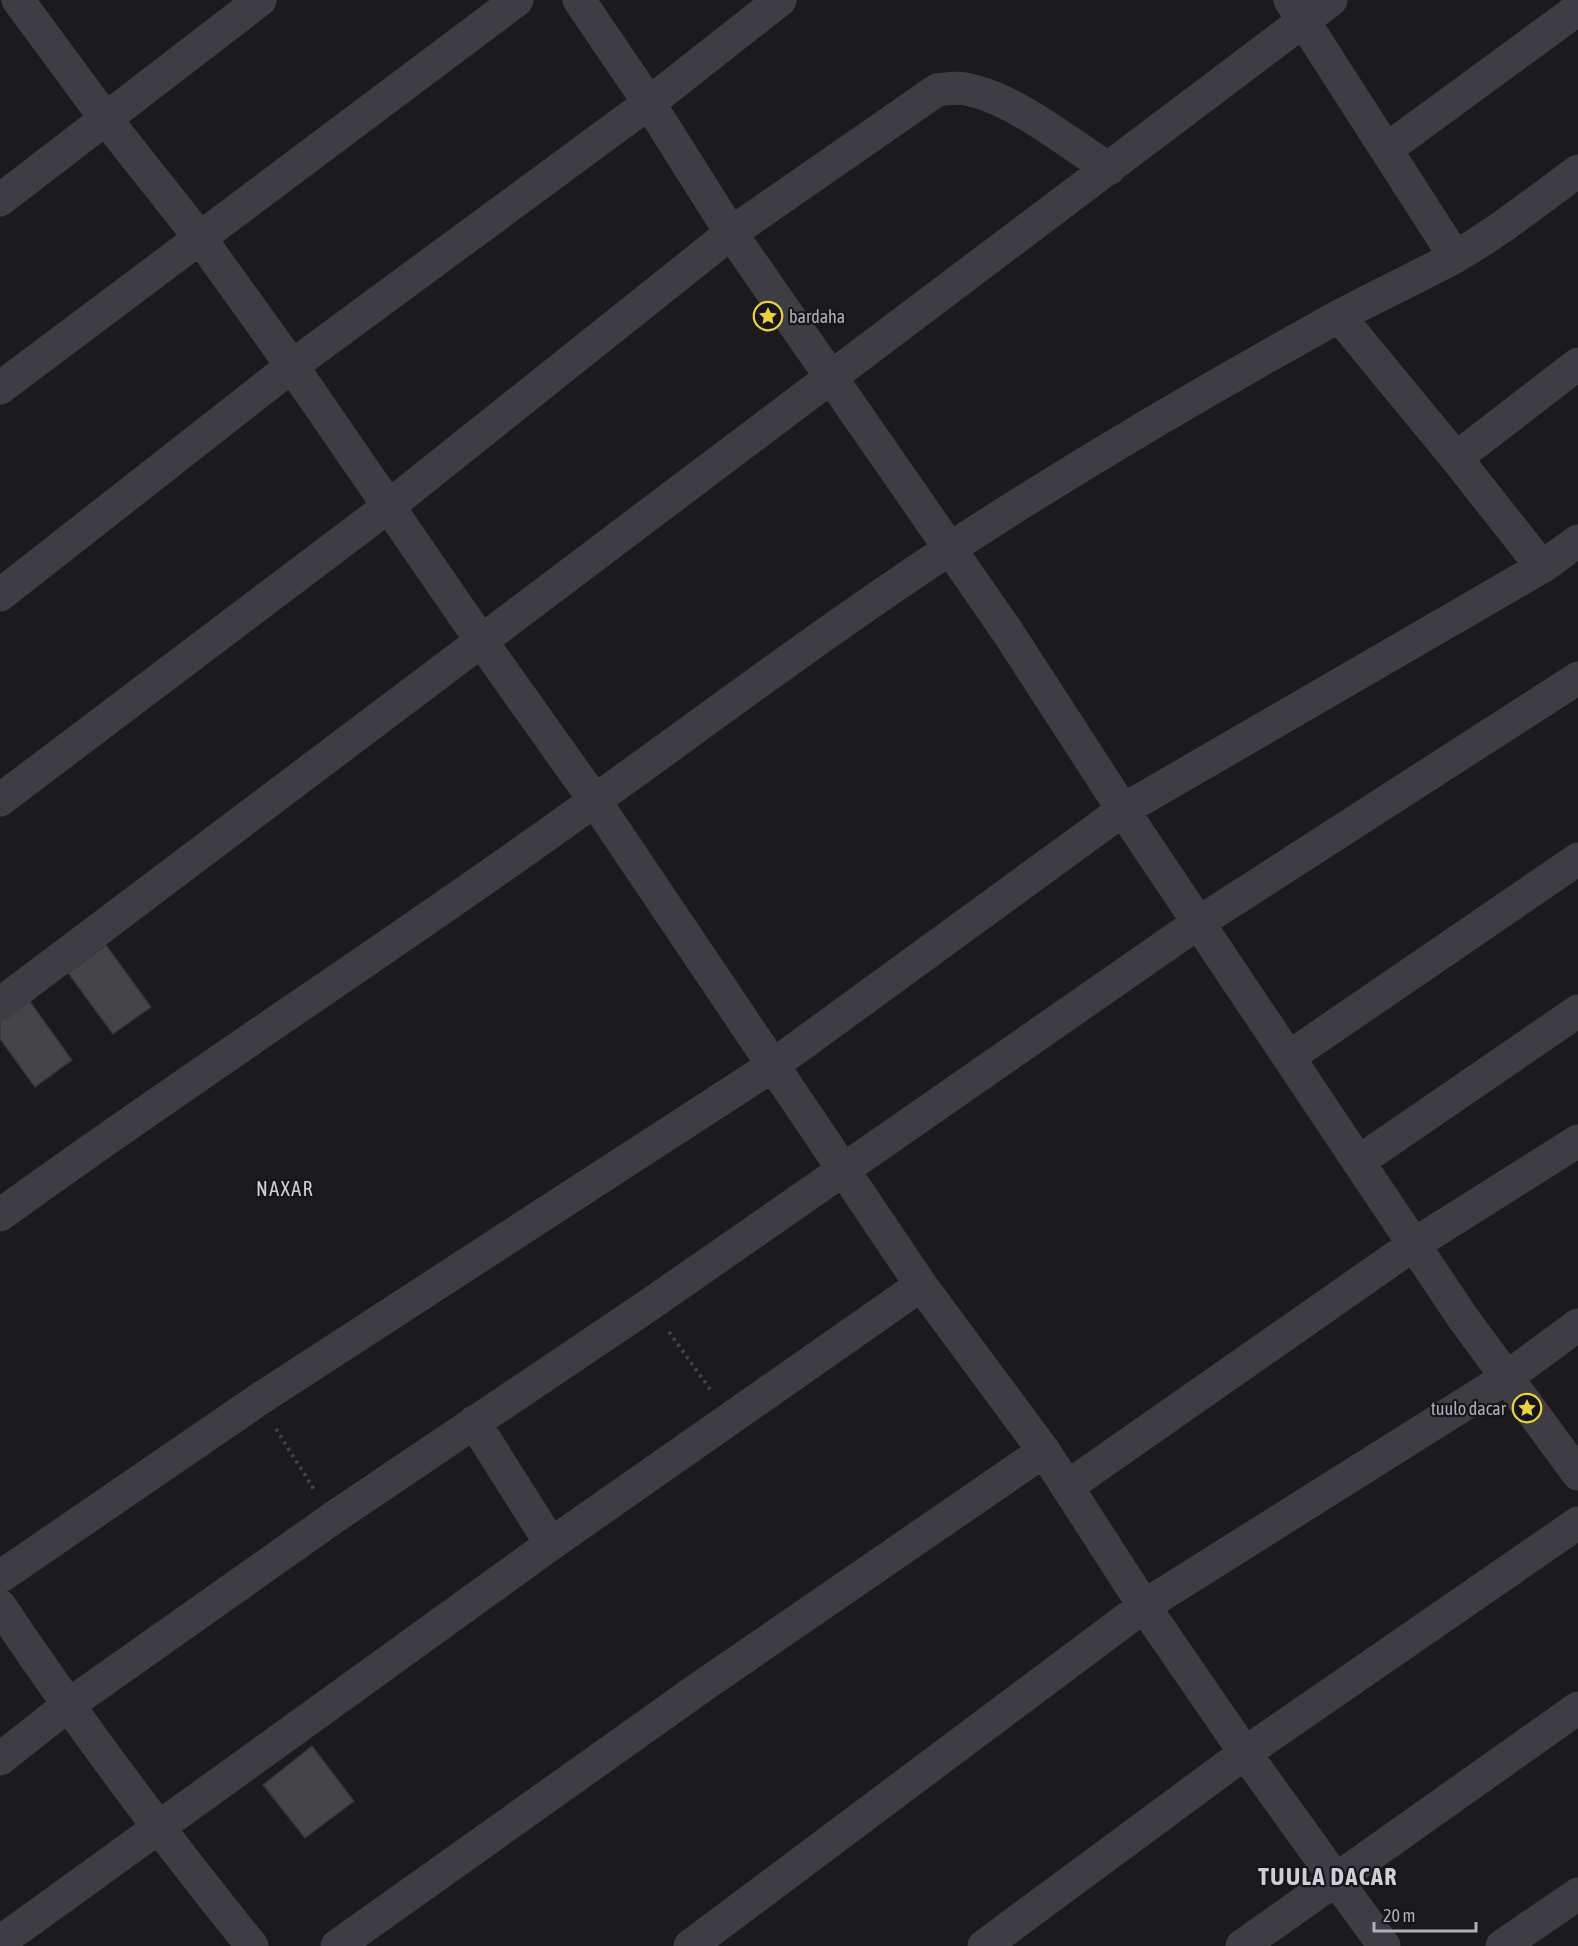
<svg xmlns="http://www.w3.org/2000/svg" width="1578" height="1946" viewBox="0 0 1578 1946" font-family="'Asap Condensed',sans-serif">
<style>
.building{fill:#454449;stroke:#353438;stroke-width:1.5}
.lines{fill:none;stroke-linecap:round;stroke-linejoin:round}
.path{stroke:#414248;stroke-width:4;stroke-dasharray:3 4.5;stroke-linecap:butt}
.minor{stroke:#3d3d43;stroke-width:33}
.labels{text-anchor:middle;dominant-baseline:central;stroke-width:4.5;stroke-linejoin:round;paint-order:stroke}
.poi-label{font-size:18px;fill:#adafbb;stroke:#161517;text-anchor:start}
.neighbourhood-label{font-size:20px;letter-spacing:1.5px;fill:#cecfd8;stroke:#161517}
.district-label{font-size:24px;font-weight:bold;letter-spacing:1.5px;fill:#cecfd8;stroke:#161517}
</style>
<rect width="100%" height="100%" fill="#1b1a1c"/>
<!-- building -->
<path class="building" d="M 106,945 L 151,1007 L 113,1034 L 68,973 Z
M 28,999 L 72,1060 L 35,1087 L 0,1039 L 0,1019 Z
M 312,1746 L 354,1801 L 305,1838 L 263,1785 Z"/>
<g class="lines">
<!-- path -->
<path class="path" d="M 669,1332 L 712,1392
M 276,1429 L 315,1491"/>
<!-- minor -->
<path class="minor" d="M 18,0 L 105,118 L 200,238 L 292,366 L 482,642 L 595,801 L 921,1285 L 1044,1451 L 1144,1606 L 1245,1753 L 1384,1946
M 579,0 L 649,103 L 731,233 L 1007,631 L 1123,810 L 1463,1318 L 1578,1474
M 1290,0 L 1455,257
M 1387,149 L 1578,9
M 0,200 L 260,0
M 1339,316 L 1456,458 L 1542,567
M 0,388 L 517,0
M 1456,458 L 1578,364
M 0,595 L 292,366 L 649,103 L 780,0
M 0,800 L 389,506 L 731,233 L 937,90 C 946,89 956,87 965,89 C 1013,97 1068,143 1109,169
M 0,1004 L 1331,0
M 1289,1057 L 1578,859
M 1358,1162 L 1578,1011
M 0,1215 C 172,1090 350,974 524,851 C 682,740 835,621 999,517 C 1103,451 1210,388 1318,328 C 1362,303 1408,282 1453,258 C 1497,233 1537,201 1578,171
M 474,1422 L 551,1544
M 1067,1487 L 1413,1245 L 1578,1141
M 0,1577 L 258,1400 L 772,1066 L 1123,810 L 1542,567 L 1578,541
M 0,1606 C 79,1724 163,1836 252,1946
M 0,1759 L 67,1706 L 333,1518 L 649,1305 L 1198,923 L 1578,678
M 0,1942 L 551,1544 L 921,1285
M 337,1946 L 701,1687 L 1044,1451
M 690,1946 L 1144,1606 L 1506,1378 L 1578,1325
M 984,1946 L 1245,1753 L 1578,1523
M 1242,1946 L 1578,1708
M 1502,1946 L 1578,1894"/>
</g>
<!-- icons -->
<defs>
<g id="sight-ring" transform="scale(1.5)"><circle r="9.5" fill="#161517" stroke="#edd041" stroke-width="1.5"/><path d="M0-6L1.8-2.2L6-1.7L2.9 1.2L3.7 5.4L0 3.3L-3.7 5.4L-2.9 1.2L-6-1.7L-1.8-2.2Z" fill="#edd041"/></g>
</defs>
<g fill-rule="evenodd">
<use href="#sight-ring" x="768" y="316"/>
<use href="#sight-ring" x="1527" y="1408"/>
</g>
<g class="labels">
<!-- poi labels -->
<g class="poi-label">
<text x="789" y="316">bardaha</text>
<text x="1506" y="1408" text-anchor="end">tuulo dacar</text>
</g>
<!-- neighbourhood labels -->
<g class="neighbourhood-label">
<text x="285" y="1188">NAXAR</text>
</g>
<!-- district labels -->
<g class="district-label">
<text x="1328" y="1876">TUULA DACAR</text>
</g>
</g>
<!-- scale -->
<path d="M1374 1922v9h102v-9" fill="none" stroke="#adafbb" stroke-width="3"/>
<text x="1383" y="1922" font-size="18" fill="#adafbb" stroke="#161517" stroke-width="4.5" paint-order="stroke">20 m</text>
</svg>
